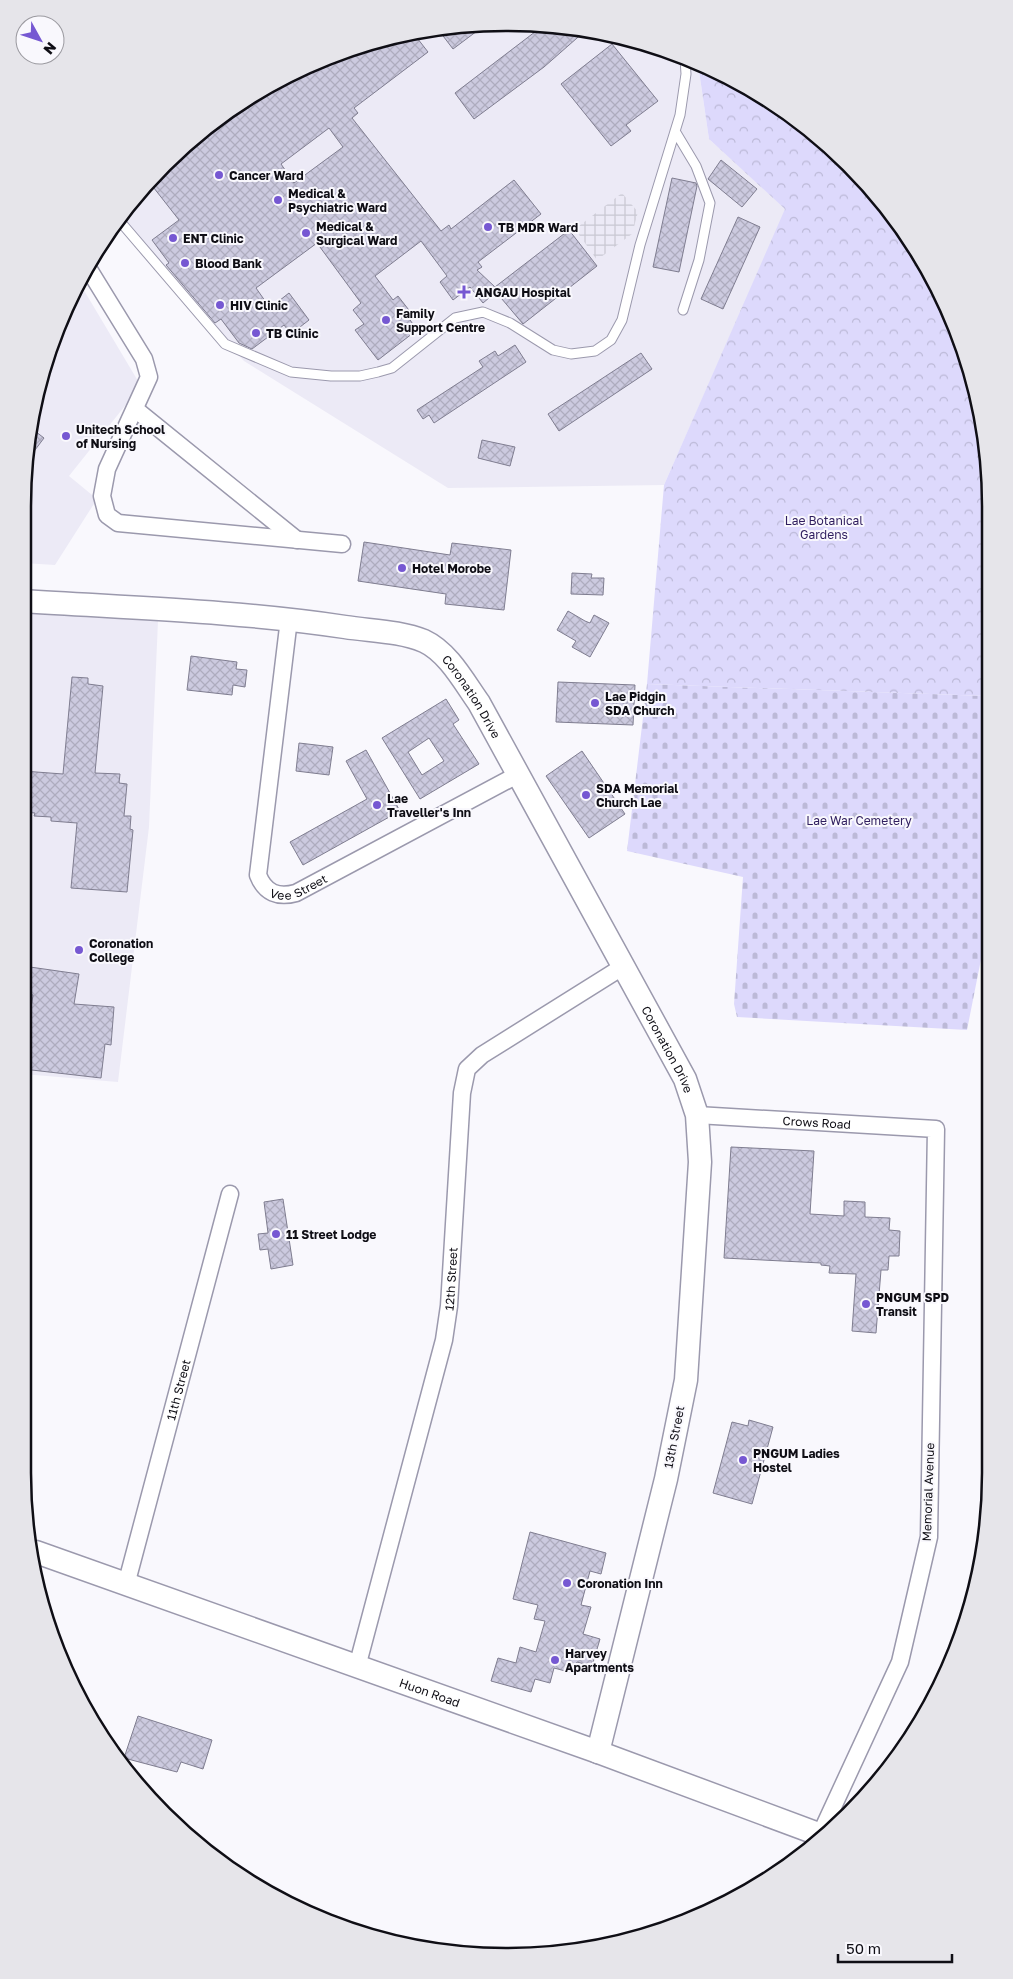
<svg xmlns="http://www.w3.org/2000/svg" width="1013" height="1979" viewBox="0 0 1013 1979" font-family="'Golos Text',sans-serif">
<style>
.built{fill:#eceaf6}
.industrial{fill:url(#industrial-grid)}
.cemetery{fill:url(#cemetery-stones)}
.park{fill:url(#park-crowns)}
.building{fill:url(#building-cross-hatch);stroke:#7f7d90;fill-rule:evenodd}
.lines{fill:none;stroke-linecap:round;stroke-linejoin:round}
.lane-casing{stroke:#9b99ad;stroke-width:11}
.street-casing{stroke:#9b99ad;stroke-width:19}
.secondary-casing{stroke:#9b99ad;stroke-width:25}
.lane{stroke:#fff;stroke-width:9}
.street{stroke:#fff;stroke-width:16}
.secondary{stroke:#fff;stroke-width:22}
.poi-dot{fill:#7658d2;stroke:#f9f8fd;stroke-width:2}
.labels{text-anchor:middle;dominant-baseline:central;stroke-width:4;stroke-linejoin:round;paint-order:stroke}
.poi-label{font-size:12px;font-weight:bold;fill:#0f0e15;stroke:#f9f8fd;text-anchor:start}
.park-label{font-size:12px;fill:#2f1e5e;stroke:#f9f8fd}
.street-label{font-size:12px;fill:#0f0e15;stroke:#f9f8fd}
.rim{fill:none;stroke:#0f0e15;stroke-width:2.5}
</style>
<defs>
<pattern id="industrial-grid" width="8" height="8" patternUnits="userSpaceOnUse" patternTransform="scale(1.25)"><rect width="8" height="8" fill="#eceaf6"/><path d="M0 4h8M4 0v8" fill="none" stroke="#c9c8d2"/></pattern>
<pattern id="cemetery-stones" width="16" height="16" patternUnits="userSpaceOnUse" patternTransform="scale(1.25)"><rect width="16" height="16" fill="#ddd9fc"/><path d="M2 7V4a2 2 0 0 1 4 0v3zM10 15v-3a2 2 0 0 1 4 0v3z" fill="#bcb9d7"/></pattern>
<pattern id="park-crowns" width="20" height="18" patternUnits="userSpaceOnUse" patternTransform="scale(1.25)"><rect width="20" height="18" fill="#ddd9fc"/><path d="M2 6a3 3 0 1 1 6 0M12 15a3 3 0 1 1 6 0" fill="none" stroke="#bcb9d7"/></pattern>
<pattern id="building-cross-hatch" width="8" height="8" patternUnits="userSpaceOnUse" patternTransform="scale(1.25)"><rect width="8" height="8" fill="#cccadf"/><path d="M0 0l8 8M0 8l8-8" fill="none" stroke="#aeacbe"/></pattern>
</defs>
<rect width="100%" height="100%" fill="#f9f8fd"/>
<!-- built -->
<path class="built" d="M 538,24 L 632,39 L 698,64 L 709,139 L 786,209 L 664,485 L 448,488 L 244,361 L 115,223 L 123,212 L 188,142 L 265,87 L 351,48 L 444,27 Z
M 79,282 L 138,381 L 132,397 L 69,476 L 97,499 L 55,565 L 23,563 L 24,475 L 39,381 L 73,292 Z
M 23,612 L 158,621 L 149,827 L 118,1082 L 23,1074 Z"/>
<!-- industrial -->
<path class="industrial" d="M 622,193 L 638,212 L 632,234 L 597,260 L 575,229 Z"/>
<!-- cemetery -->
<path class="cemetery" d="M 647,684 L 987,696 L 988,924 L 967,1030 L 737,1017 L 734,1004 L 743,877 L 627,851 Z"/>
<!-- park -->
<path class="park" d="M 698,64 L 721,73 L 826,143 L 909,237 L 954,322 L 986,443 L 987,696 L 647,684 L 664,485 L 785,209 L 709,139 Z"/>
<!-- building -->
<path class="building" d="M 485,25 L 453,49 L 437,28 L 444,27 Z
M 544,25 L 585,31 L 544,67 L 474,119 L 455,93 Z
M 414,34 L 428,52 L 354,108 L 358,113 L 352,118 L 441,231 L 449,225 L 451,229 L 514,180 L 541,214 L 478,262 L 482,267 L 477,270 L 495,287 L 569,230 L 597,266 L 523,324 L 496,292 L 483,303 L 470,287 L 453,300 L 440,282 L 447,276 L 421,241 L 375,276 L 393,300 L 398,296 L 412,314 L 408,317 L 417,330 L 378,360 L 355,330 L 364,324 L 353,310 L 361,303 L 317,243 L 256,288 L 270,308 L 289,293 L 309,320 L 291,334 L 284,325 L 252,349 L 239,343 L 221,319 L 215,323 L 166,265 L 169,263 L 152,240 L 179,220 L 150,183 L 188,142 L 225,115 L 228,119 L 279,81 L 351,48 ZM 329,128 L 343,147 L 294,183 L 281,164 Z
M 612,44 L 658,101 L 626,125 L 631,131 L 611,146 L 561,84 Z
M 721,160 L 757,189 L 742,207 L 708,179 Z
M 672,178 L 696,183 L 697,186 L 679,272 L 653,267 Z
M 738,217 L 760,227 L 723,309 L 701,299 Z
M 515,345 L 526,362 L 434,423 L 429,415 L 423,419 L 417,410 L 483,367 L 479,361 L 495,351 L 498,356 Z
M 641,353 L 652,369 L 559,431 L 548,414 Z
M 31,428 L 44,438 L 26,462 L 29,443 Z
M 482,440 L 515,447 L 510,466 L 478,458 Z
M 364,542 L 450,555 L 452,543 L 511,550 L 504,610 L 445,604 L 446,594 L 358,581 Z
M 572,573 L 592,574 L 591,578 L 604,578 L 603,595 L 571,594 Z
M 568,611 L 585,621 L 590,623 L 594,615 L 609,623 L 590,657 L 572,647 L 576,641 L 557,630 Z
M 191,656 L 237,662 L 236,669 L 247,670 L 245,687 L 233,685 L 232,695 L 187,690 Z
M 72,677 L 88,678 L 88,684 L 103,686 L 95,773 L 120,774 L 119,783 L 127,784 L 124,816 L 131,816 L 130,829 L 133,830 L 127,892 L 71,888 L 77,823 L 51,821 L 51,817 L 34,816 L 35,813 L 23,812 L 23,771 L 63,774 Z
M 558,682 L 635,685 L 633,725 L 556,722 Z
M 446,699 L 459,720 L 453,724 L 479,764 L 420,799 L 382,738 ZM 429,738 L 444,761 L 422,775 L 408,752 Z
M 299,743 L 333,747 L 329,775 L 296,771 Z
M 366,750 L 400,811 L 303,865 L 290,842 L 367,799 L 346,761 Z
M 582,751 L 625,814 L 589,838 L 546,776 Z
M 23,966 L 79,974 L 74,1004 L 114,1007 L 111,1045 L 105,1044 L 101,1078 L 23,1069 L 23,1039 L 26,1039 L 33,995 L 23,993 Z
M 731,1147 L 814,1151 L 810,1214 L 844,1216 L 844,1201 L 865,1202 L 865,1217 L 890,1218 L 889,1230 L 900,1231 L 899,1256 L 889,1256 L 888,1270 L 881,1270 L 876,1333 L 852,1331 L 856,1274 L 829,1273 L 830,1266 L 821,1265 L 821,1263 L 724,1258 Z
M 283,1199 L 293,1265 L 271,1269 L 268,1249 L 260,1250 L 258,1234 L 268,1233 L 264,1202 Z
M 749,1420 L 773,1427 L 752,1504 L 713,1493 L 732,1422 L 748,1426 Z
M 530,1532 L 606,1553 L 601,1574 L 590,1571 L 581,1605 L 591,1607 L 583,1634 L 600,1639 L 592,1666 L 577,1662 L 573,1673 L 554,1668 L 550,1683 L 535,1679 L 531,1692 L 491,1681 L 498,1658 L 516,1663 L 520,1647 L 536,1652 L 545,1621 L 534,1619 L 538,1605 L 513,1599 Z
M 138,1716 L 212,1740 L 203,1769 L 181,1762 L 177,1772 L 124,1758 Z"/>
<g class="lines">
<!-- lane casing -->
<g class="lane-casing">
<path id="lane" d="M 675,131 L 696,166 L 710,203 L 699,260 L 683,310
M 118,219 L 225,344 L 291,372 L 331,376 L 360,376 L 378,372 L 392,368 L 455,318 L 483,312 L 510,323 L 553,350 L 571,354 L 595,351 L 611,340 L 622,320 L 640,245 L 680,115 L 686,74 L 685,59"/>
</g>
<!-- street casing -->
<g class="street-casing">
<g id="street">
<path d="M 88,268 L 144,359 L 149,377 L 107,469 L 102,496 L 107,515 L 118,523 L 342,544"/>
<path d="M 135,409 L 297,540"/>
<path id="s1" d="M 289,619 L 258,875 C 265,893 278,898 296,893 L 519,774"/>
<path id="s2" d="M 697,1115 L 936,1129 L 929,1537 L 900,1662 L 820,1835"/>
<path id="s3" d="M 126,1585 L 230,1194"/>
<path id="s4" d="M 357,1667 L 444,1340 L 449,1306 L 462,1093 L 467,1069 L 482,1055 L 624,966"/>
</g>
</g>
<!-- secondary casing -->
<g class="secondary-casing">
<g id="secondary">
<path id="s5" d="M 23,601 C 130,608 239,611 345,627 C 371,631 400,631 424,641 C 448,652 464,682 479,703 L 685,1079 L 697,1115 L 700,1162 L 686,1380 L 666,1479 L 598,1752"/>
<path id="s6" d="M 36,1552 L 598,1752 L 821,1835"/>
</g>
</g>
<!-- lane -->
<use href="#lane" class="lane"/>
<!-- street -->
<use href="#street" class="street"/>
<!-- secondary -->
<use href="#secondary" class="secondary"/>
</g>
<!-- markers -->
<g class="poi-dot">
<circle cx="219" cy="175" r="5"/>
<circle cx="278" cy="200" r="5"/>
<circle cx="488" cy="227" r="5"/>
<circle cx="306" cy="233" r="5"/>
<circle cx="173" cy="238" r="5"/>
<circle cx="185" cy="263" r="5"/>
<path d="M461.5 284.5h5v5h5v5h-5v5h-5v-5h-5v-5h5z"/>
<circle cx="220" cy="305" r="5"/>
<circle cx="386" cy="320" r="5"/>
<circle cx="256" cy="333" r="5"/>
<circle cx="66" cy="436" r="5"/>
<circle cx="402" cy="568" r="5"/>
<circle cx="595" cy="703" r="5"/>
<circle cx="586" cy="795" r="5"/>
<circle cx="377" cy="805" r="5"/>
<circle cx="79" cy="950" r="5"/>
<circle cx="276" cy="1234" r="5"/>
<circle cx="866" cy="1304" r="5"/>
<circle cx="743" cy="1460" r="5"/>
<circle cx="567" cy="1583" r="5"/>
<circle cx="555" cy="1660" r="5"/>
</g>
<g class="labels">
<!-- poi labels -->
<g class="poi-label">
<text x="229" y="175">Cancer Ward</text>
<text x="288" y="193">Medical &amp;<tspan x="288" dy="14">Psychiatric Ward</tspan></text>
<text x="316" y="226">Medical &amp;<tspan x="316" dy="14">Surgical Ward</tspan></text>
<text x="498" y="227">TB MDR Ward</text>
<text x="183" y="238">ENT Clinic</text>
<text x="195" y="263">Blood Bank</text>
<text x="475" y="292">ANGAU Hospital</text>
<text x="230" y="305">HIV Clinic</text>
<text x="396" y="313">Family<tspan x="396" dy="14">Support Centre</tspan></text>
<text x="266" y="333">TB Clinic</text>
<text x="76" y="429">Unitech School<tspan x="76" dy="14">of Nursing</tspan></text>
<text x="412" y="568">Hotel Morobe</text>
<text x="605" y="696">Lae Pidgin<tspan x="605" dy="14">SDA Church</tspan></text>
<text x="596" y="788">SDA Memorial<tspan x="596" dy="14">Church Lae</tspan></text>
<text x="387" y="798">Lae<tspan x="387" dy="14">Traveller's Inn</tspan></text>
<text x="89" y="943">Coronation<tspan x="89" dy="14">College</tspan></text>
<text x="286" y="1234">11 Street Lodge</text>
<text x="876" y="1297">PNGUM SPD<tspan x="876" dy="14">Transit</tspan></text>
<text x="753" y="1453">PNGUM Ladies<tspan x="753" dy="14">Hostel</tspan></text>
<text x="577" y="1583">Coronation Inn</text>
<text x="565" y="1653">Harvey<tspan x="565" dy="14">Apartments</tspan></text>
</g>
<!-- park labels -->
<g class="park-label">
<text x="824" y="520">Lae Botanical<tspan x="824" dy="14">Gardens</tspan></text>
<text x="859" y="820">Lae War Cemetery</text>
</g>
<!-- street labels -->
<g class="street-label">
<text stroke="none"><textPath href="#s5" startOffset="478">Coronation Drive</textPath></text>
<text stroke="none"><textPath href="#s1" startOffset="309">Vee Street</textPath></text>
<text stroke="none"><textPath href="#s5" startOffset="882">Coronation Drive</textPath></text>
<text stroke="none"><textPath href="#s2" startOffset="120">Crows Road</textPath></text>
<text stroke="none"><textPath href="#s4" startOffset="400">12th Street</textPath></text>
<text stroke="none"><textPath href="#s3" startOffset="202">11th Street</textPath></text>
<text transform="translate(674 1437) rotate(-79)">13th Street</text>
<text transform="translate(928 1492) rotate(-88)">Memorial Avenue</text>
<text stroke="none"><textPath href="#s6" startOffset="418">Huon Road</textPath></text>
</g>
</g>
<!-- crop -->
<path d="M0 0H1013V1979H0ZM506 31H507A475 475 0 0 1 982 506V1473A475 475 0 0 1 507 1948H506A475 475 0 0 1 31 1473V506A475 475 0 0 1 506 31Z" fill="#e6e5ea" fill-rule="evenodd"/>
<path class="rim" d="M506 31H507A475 475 0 0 1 982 506V1473A475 475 0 0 1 507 1948H506A475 475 0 0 1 31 1473V506A475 475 0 0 1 506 31Z"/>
<!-- north arrow -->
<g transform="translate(40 40) rotate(130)"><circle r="24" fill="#f9f8fd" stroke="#9b9aa0"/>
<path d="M0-4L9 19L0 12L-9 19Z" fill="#7658d2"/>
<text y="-8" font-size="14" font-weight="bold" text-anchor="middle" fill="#0f0e15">N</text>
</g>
<!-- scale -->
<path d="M838 1954v8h114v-8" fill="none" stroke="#0f0e15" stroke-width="2.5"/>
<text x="846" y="1954" font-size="15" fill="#0f0e15" stroke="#f9f8fd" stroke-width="4" paint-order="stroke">50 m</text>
</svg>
